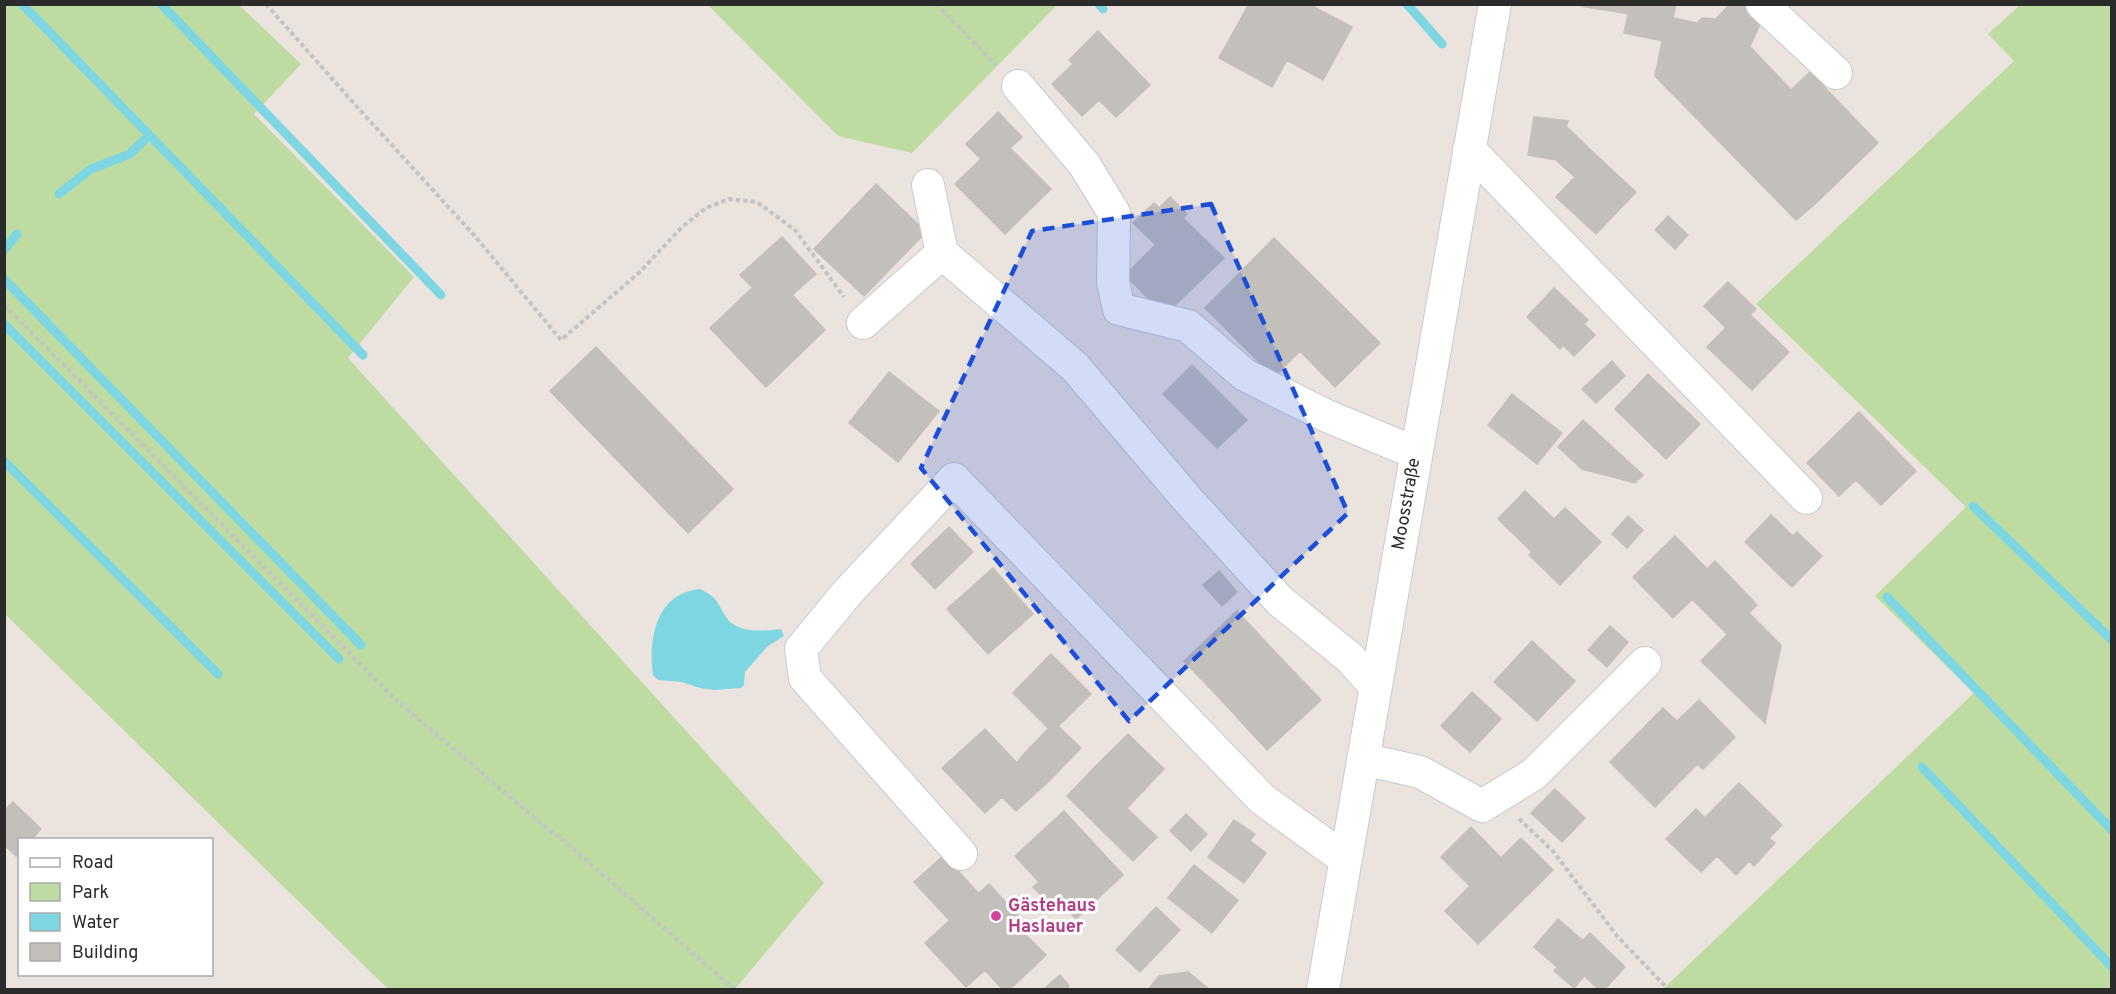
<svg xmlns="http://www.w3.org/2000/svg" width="2116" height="994" viewBox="0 0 2116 994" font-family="Overpass,sans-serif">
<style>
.green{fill:#bedba1}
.water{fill:#7dd6e1}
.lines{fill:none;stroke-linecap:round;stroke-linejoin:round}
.stream{stroke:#7dd6e1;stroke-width:9}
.building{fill:#c3bfba;stroke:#c6bfb8;stroke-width:1.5}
.minor-casing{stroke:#c6cad2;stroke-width:34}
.path{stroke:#c4c4c4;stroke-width:4;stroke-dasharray:4.5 3;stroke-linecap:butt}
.minor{stroke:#fff;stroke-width:32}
.marked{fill:#1d4ed8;fill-opacity:0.2;stroke:#1d4ed8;stroke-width:4.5;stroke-dasharray:12 8;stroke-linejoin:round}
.hotel-dot{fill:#d1479c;stroke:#fff;stroke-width:2}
.labels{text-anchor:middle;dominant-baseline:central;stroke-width:6;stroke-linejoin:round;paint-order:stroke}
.street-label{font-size:18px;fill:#2b2b2b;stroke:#fff}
.hotel-label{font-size:18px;font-weight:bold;fill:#b23c85;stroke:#fff;text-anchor:start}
</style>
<rect width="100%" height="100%" fill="#ebe3de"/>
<!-- green -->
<path class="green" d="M 4,5 L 239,5 L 301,64 L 254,114 L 414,277 L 348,358 L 824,883 L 735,989 L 388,989 L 5,614 Z
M 708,5 L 1057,5 L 912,153 L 838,136 Z
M 2020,5 L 2111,5 L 2111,989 L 1663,989 L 1974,693 L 1875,596 L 1966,507 L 1756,304 L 2014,61 L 1988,34 Z"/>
<!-- water -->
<path class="water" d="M 700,589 C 717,597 717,602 726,617 C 737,634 763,631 781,629 L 784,636 L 768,646 L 757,658 L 745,672 L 744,685 L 741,688 L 714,690 L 700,688 L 682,682 L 658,680 L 653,675 C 648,639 656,593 700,589 Z"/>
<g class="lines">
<!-- stream -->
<path class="stream" d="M 22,4 L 363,355
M 161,4 L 441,295
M 1099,4 L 1103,9
M 1407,4 L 1442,44
M 59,194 L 91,169 L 130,154 L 149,135
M 4,250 L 17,234
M 4,279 L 361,645
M 4,324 L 339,659
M 4,461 L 218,674
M 1973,506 L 2112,640
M 1887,597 L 2112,830
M 1922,767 L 2112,967"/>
</g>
<!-- building -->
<path class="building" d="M 1249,4 L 1316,4 L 1314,7 L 1352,27 L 1323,80 L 1287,60 L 1272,87 L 1219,58 Z
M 1581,4 L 1630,4 L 1629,14 L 1581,6 Z
M 1630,4 L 1676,4 L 1668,42 L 1624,33 Z
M 1730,4 L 1742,4 L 1761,22 L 1750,46 L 1742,38 L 1696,82 L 1814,205 L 1796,220 L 1655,76 L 1662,41 L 1668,42 L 1673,18 L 1697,23 L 1702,18 L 1716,19 Z
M 1098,31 L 1150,85 L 1116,117 L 1099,100 L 1082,116 L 1052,84 L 1073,64 L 1069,60 Z
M 1742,38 L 1791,90 L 1810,72 L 1878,143 L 1814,205 L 1696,82 Z
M 998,112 L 1022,137 L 1010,148 L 1051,189 L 1005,234 L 955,184 L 981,159 L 966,144 Z
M 1534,117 L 1568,121 L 1556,160 L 1528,155 Z
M 1567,127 L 1596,155 L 1575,177 L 1556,160 Z
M 1596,155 L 1636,192 L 1596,234 L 1556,197 Z
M 876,184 L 926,232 L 864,296 L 814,249 Z
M 1170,197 L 1187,214 L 1156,245 L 1133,223 L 1154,203 L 1159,208 Z
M 1668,216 L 1688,235 L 1675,249 L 1655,230 Z
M 1183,218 L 1224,258 L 1165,315 L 1125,275 Z
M 782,237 L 816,274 L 791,296 L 770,271 L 752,287 L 740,275 Z
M 1274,238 L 1380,343 L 1335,387 L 1300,351 L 1274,377 L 1205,308 Z
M 770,271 L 825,330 L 766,387 L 710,328 Z
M 1728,282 L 1756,309 L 1750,315 L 1744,309 L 1726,328 L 1704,306 Z
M 1554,288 L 1588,320 L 1560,349 L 1527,317 Z
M 1744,309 L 1789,352 L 1752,390 L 1707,347 Z
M 1584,324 L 1595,335 L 1574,356 L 1563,345 Z
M 596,347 L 733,489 L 688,533 L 550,391 Z
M 1612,361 L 1625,376 L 1596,403 L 1582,389 Z
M 1192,365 L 1247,420 L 1217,448 L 1163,394 Z
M 889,372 L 939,411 L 898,462 L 849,423 Z
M 1648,374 L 1700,424 L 1666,459 L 1615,409 Z
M 1512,394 L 1562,433 L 1537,464 L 1488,425 Z
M 1859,412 L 1916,471 L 1881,505 L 1856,480 L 1839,496 L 1807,463 Z
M 1583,420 L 1643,475 L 1635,483 L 1582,469 L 1558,447 Z
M 1525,491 L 1554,519 L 1565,508 L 1601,542 L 1560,585 L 1529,555 L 1532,552 L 1498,519 Z
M 1771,515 L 1793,536 L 1797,532 L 1822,556 L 1792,587 L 1745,542 Z
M 1628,516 L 1643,530 L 1627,548 L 1612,534 Z
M 949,527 L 973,552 L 935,589 L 911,564 Z
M 1675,536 L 1715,577 L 1673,618 L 1633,577 Z
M 1715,561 L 1757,605 L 1727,634 L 1692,599 L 1715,577 L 1707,569 Z
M 993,568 L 1033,614 L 988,654 L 947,609 Z
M 1219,571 L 1237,592 L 1222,606 L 1203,585 Z
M 1237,611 L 1277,654 L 1224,703 L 1184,661 Z
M 1749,613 L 1781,645 L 1765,723 L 1701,661 Z
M 1610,626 L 1628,642 L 1607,667 L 1588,650 Z
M 1532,641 L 1575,681 L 1537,721 L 1494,682 Z
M 1051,654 L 1091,694 L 1052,732 L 1013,693 Z
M 1277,654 L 1321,700 L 1267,750 L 1224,703 Z
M 1472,692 L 1501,719 L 1470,752 L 1441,726 Z
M 1699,700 L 1735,737 L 1703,769 L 1697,764 L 1709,752 L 1677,721 Z
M 1663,708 L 1709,752 L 1655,807 L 1610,762 Z
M 1058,726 L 1081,748 L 1050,780 L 1023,755 L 1049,728 L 1052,732 Z
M 985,729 L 1017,763 L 1023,755 L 1050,780 L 1016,811 L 1002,797 L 985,813 L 942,768 Z
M 1128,734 L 1164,769 L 1127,808 L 1090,772 Z
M 1090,772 L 1139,820 L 1116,844 L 1067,796 Z
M 1739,783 L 1782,825 L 1769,838 L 1775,843 L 1754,866 L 1749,861 L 1736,875 L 1692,831 Z
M 1555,789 L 1585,818 L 1562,842 L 1531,813 Z
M 13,802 L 41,829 L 31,840 L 20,840 L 20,852 L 16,856 L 4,845 L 4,811 Z
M 1696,809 L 1705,818 L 1692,831 L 1717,856 L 1701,872 L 1666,839 Z
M 1064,811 L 1123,875 L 1076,919 L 1056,898 L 1050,904 L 1033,887 L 1039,882 L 1015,856 Z
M 1186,814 L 1207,834 L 1191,851 L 1170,831 Z
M 1139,820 L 1157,837 L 1133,861 L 1116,844 Z
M 1234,820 L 1255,834 L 1250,841 L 1266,853 L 1244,883 L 1208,857 Z
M 1471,827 L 1501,858 L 1521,838 L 1553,870 L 1478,944 L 1445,911 L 1470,886 L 1441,857 Z
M 944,855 L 979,894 L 950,921 L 914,882 Z
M 1194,865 L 1238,900 L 1212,933 L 1168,898 Z
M 989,884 L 1031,930 L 1026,935 L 1046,955 L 1009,990 L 1003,990 L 985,970 L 966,987 L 925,943 Z
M 1156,907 L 1180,930 L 1140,972 L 1116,950 Z
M 1558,919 L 1582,940 L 1566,958 L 1585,975 L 1574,988 L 1554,971 L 1557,967 L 1534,947 Z
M 1590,933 L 1625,967 L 1604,990 L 1599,990 L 1566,958 Z
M 1188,972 L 1210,990 L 1148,990 L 1159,976 Z
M 1060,975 L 1069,986 L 1065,990 L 1043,990 Z"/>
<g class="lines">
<!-- minor casing -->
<g class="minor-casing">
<path id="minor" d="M 1762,4 L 1836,73
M 1018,86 L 1084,164 L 1114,213 L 1113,282 L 1119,309 L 1188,326 L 1245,375 L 1327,416 L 1416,453
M 1469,149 L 1806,498
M 928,185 L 942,253 L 1075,367 L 1188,500 L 1280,601 L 1350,658 L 1375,686
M 863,323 L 942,253
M 1363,759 L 1420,772 L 1482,806 L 1534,774 L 1645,663
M 961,854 L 805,678 L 801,649 L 847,593 L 954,479 L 1262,799 L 1345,859
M 1323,990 L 1495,4"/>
</g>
<!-- path -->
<path class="path" d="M 266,4 L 358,108 L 474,235 L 561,340 L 640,272 L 682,227 L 706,208 L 729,199 L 757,202 L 795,230 L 844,297
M 936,4 L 996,65
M 4,305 L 396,700 L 549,830 L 562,839 L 735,990
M 1519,819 L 1553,851 L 1617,936 L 1669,990"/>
<!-- minor -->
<use href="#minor" class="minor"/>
</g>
<!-- marked area -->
<path class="marked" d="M 1211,204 L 1348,513 L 1129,721 L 921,468 L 1032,231 Z"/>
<!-- markers -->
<circle class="hotel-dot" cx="996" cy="916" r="6"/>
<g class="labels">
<!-- street labels -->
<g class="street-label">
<text transform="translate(1407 504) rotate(-80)">Moosstraße</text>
</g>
<!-- hotel labels -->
<g class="hotel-label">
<text x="1008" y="906">Gästehaus<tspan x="1008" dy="21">Haslauer</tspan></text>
</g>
</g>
<!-- border -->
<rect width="2116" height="994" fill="none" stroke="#2b2b2b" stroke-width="12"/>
<!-- legend -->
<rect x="18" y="838" width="195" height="138" fill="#ffffff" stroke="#aaaaaa" stroke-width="1.5"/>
<rect x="30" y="858" width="30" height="9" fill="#ffffff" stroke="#aaaaaa" stroke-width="1.5"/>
<text x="72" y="868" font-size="18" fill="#2b2b2b">Road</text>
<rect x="30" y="883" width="30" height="18" fill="#bedba1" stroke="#aaaaaa" stroke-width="1.5"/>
<text x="72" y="898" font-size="18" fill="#2b2b2b">Park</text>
<rect x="30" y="913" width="30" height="18" fill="#7dd6e1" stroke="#aaaaaa" stroke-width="1.5"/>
<text x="72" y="928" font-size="18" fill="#2b2b2b">Water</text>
<rect x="30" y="943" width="30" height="18" fill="#c3bfba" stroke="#aaaaaa" stroke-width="1.5"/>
<text x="72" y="958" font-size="18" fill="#2b2b2b">Building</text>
</svg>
